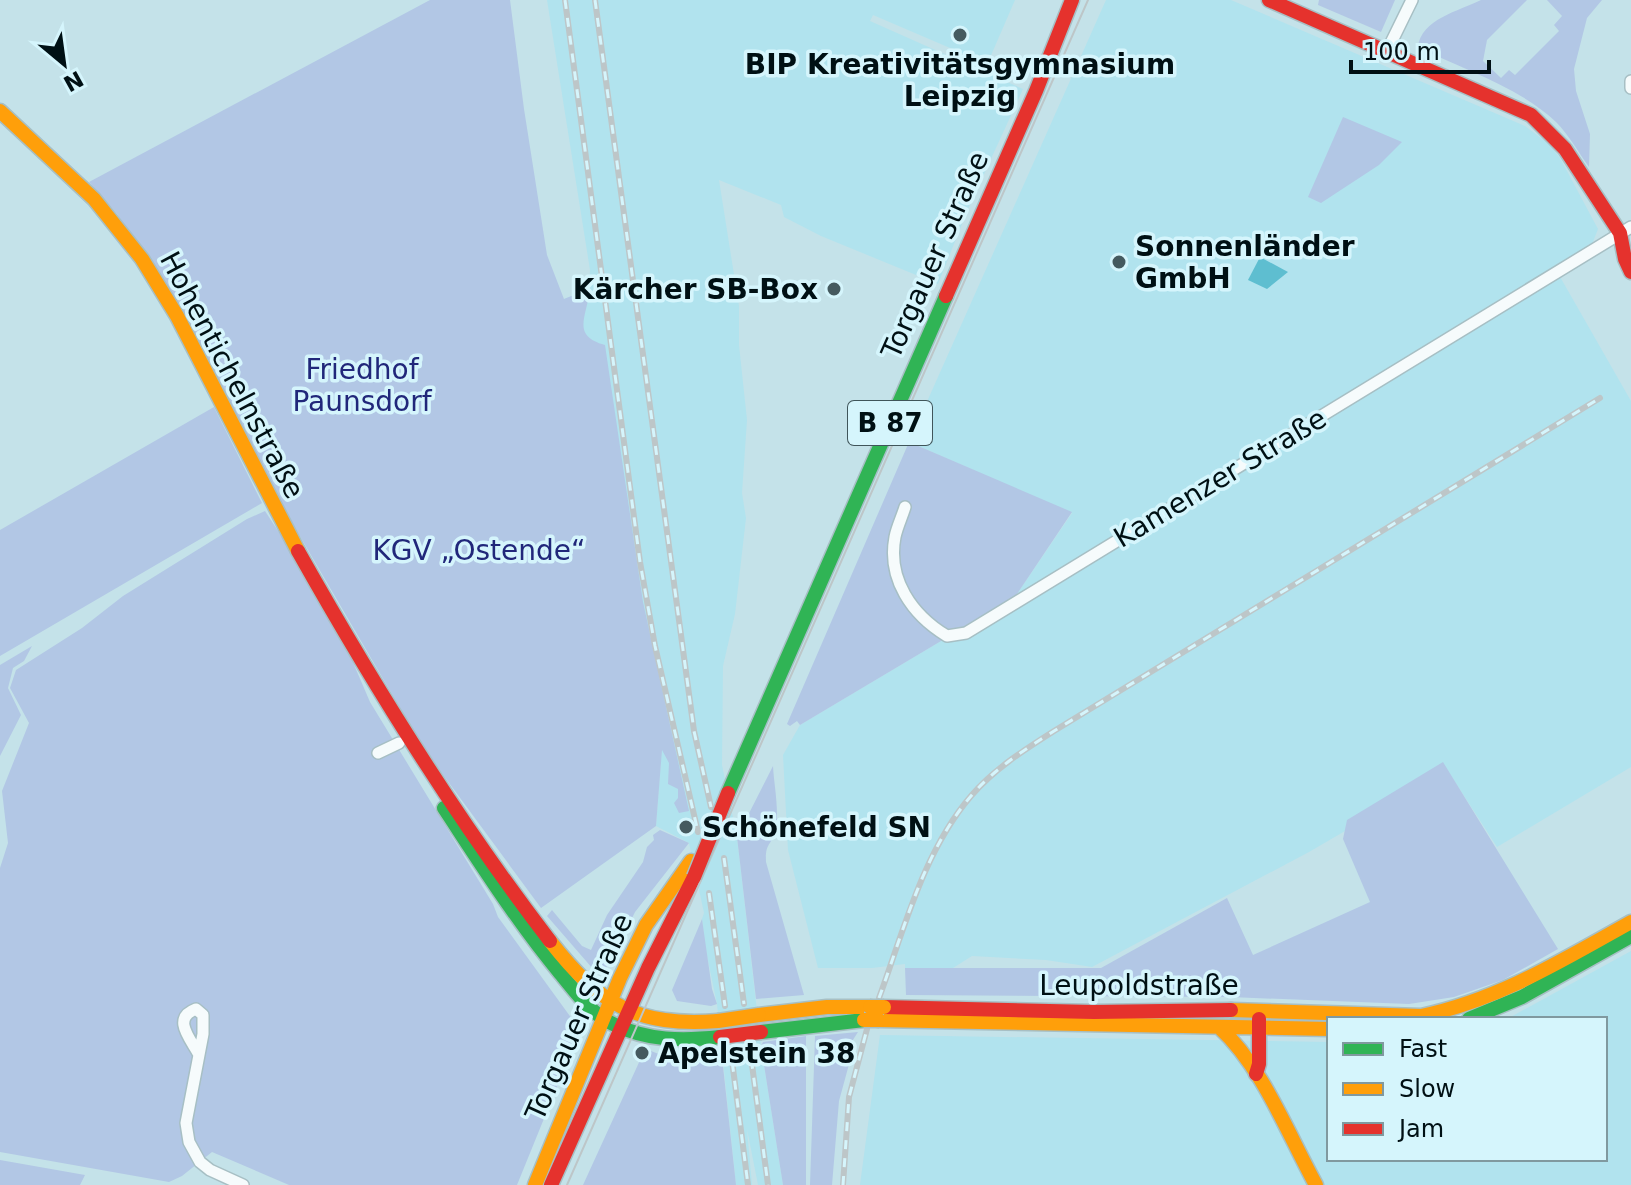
<svg xmlns="http://www.w3.org/2000/svg" width="1631" height="1185" viewBox="0 0 1631 1185" font-family="'DejaVu Sans',sans-serif">
<style>
.built{fill:#b1e3ee}
.green{fill:#b2c7e5}
.water{fill:#5ebed0}
.lines{fill:none;stroke-linecap:round;stroke-linejoin:round}
.street-casing{stroke:#a7bfc4;stroke-width:14}
.fast-casing{stroke:#a7bfc4;stroke-width:17}
.slow-casing{stroke:#a7bfc4;stroke-width:17}
.jam-casing{stroke:#a7bfc4;stroke-width:17}
.street{stroke:#f6fbfc;stroke-width:11}
.fast{stroke:#30b455;stroke-width:14}
.slow{stroke:#ff9f0a;stroke-width:14}
.jam{stroke:#e5322d;stroke-width:14}
.tram{stroke:#bdc6c8;stroke-width:2}
.rail-casing{stroke:#bdc6c8;stroke-width:6}
.rail{stroke:#d5f5fc;stroke-width:3;stroke-dasharray:9;stroke-linecap:butt}
.slow-bridge-casing{stroke:#a7bfc4;stroke-width:17;stroke-linecap:butt}
.jam-bridge-casing{stroke:#a7bfc4;stroke-width:17;stroke-linecap:butt}
.slow-bridge{stroke:#ff9f0a;stroke-width:14}
.jam-bridge{stroke:#e5322d;stroke-width:14}
.poi-dot{fill:#455a5f;stroke:#d5f5fc;stroke-width:3}
.labels{text-anchor:middle;dominant-baseline:central;stroke-width:7;stroke-linejoin:round;paint-order:stroke}
.shield{fill:#d5f5fc;stroke:#40555a;stroke-width:2}
.shield-label{font-size:26px;font-weight:bold;fill:#001014}
.poi-label{font-size:28px;font-weight:bold;fill:#001014;stroke:#d5f5fc;text-anchor:start}
.street-label{font-size:28px;fill:#001014;stroke:#d5f5fc}
.park-label{font-size:28px;fill:#21277a;stroke:#d5f5fc}
</style>
<rect width="100%" height="100%" fill="#c4e2e9"/>
<!-- built -->
<path class="built" d="M 547,0 L 1015,0 L 989,60 L 985,63 L 873,15 L 870,21 L 1023,89 L 968,209 L 938,284 L 821,236 L 784,217 L 781,205 L 719,180 L 739,306 L 739,345 L 747,420 L 742,493 L 746,518 L 735,614 L 723,666 L 722,765 L 737,837 L 761,1046 L 783,1185 L 758,1185 L 747,1129 L 752,1185 L 736,1185 L 717,1004 L 705,946 L 702,919 L 704,913 L 689,843 L 656,826 L 662,746 L 564,299 L 589,289 L 590,270 Z
M 1106,0 L 1231,0 L 1525,126 L 1549,144 L 1560,158 L 1598,229 L 1591,247 L 1559,275 L 1631,401 L 1631,767 L 1497,847 L 1448,771 L 1309,852 L 1092,967 L 1046,960 L 972,956 L 953,968 L 905,968 L 905,964 L 872,968 L 818,968 L 788,850 L 783,755 L 800,725 L 1015,597 L 1072,513 L 909,442 Z
M 1631,951 L 1631,1185 L 860,1185 L 880,1035 L 1329,1042 L 1329,1159 L 1605,1159 L 1605,1019 L 1507,1019 Z"/>
<!-- green -->
<path class="green" d="M 430,0 L 510,0 L 524,109 L 547,255 L 564,299 L 589,289 C 589,315 569,335 605,345 L 643,602 L 689,811 L 679,813 L 674,803 L 678,798 L 678,789 L 668,784 L 669,763 L 662,750 L 656,826 L 541,908 L 424,749 L 277,497 L 189,321 L 117,214 L 89,182 Z
M 1319,0 L 1395,0 L 1381,32 L 1318,5 Z
M 1481,0 L 1527,0 L 1487,40 L 1483,61 L 1501,78 L 1509,70 L 1515,75 L 1559,31 L 1554,25 L 1562,16 L 1547,0 L 1602,0 L 1587,18 L 1574,69 L 1576,91 L 1590,134 L 1589,167 C 1578,152 1569,135 1556,122 C 1521,88 1462,69 1418,47 C 1421,19 1459,11 1481,0 Z
M 1343,117 L 1402,142 L 1379,165 L 1321,203 L 1308,197 Z
M 214,407 L 262,503 L 0,656 L 0,530 Z
M 909,442 L 1072,512 L 1015,597 L 800,725 L 797,721 L 790,726 L 787,724 Z
M 265,511 L 292,552 L 346,646 L 370,702 L 493,904 L 498,917 L 580,1030 L 517,1185 L 289,1185 L 212,1152 L 182,1176 L 169,1182 L 0,1152 L 0,868 L 8,843 L 2,791 L 29,723 L 10,688 L 16,670 L 82,628 L 123,596 L 247,519 Z
M 32,646 L 24,661 L 13,668 L 8,688 L 21,715 L 0,756 L 0,665 Z
M 1443,762 L 1558,949 L 1503,980 L 1454,997 L 1409,1004 L 1230,997 L 906,995 L 905,968 L 1101,968 L 1227,898 L 1253,955 L 1370,902 L 1343,839 L 1347,820 Z
M 773,766 C 774,786 780,812 775,832 C 771,846 765,843 766,862 L 804,995 L 756,999 L 737,837 Z
M 660,830 L 689,843 L 635,912 L 609,965 L 605,968 L 593,969 L 547,916 L 552,910 L 582,946 L 591,950 L 607,915 L 643,862 L 647,847 L 654,840 L 653,835 Z
M 702,919 L 712,989 L 717,1004 L 711,1006 L 677,1001 L 672,990 Z
M 858,1032 L 849,1046 L 851,1057 L 839,1101 L 832,1185 L 810,1185 L 815,1036 Z
M 806,1036 L 806,1185 L 783,1185 L 761,1046 L 763,1042 Z
M 721,1048 L 736,1185 L 583,1185 L 641,1058 L 651,1051 C 675,1062 696,1054 721,1048 Z
M 0,1160 L 85,1175 L 80,1185 L 0,1185 Z"/>
<!-- water -->
<path class="water" d="M 1260,257 L 1288,272 L 1267,289 L 1248,280 Z"/>
<g class="lines">
<!-- street casing -->
<g class="street-casing">
<path id="street" d="M 1387,51 L 1412,0
M 1631,81 L 1631,88
M 905,507 C 902,517 897,527 895,537 C 887,579 912,615 947,636 L 966,633 L 1631,227
M 378,753 L 399,743
M 198,1053 C 189,1037 172,1018 196,1009 L 203,1015 L 203,1034 L 186,1123 L 189,1142 L 200,1162 L 210,1170 L 243,1185"/>
</g>
<!-- fast casing -->
<g class="fast-casing">
<path id="fast" d="M 728,793 L 946,296
M 444,808 C 481,864 517,921 560,973 C 576,992 590,1013 613,1024 C 648,1041 682,1041 720,1037
M 1469,1019 L 1522,997 L 1631,936
M 761,1032 L 864,1020"/>
</g>
<!-- slow casing -->
<g class="slow-casing">
<path id="slow" d="M 0,111 L 94,199 L 142,259 L 177,316 L 298,551
M 550,941 C 600,1005 637,1027 718,1021
M 1231,1010 L 1421,1016 C 1498,1000 1563,960 1631,922
M 759,1015 L 827,1007 L 870,1007
M 879,1020 L 1329,1029
M 1219,1027 C 1262,1066 1288,1134 1316,1185
M 535,1185 L 620,978 L 646,925 L 691,861"/>
</g>
<!-- jam casing -->
<g class="jam-casing">
<path id="jam" d="M 1269,0 L 1531,115 L 1565,149 L 1620,233 L 1625,259 L 1631,272
M 946,296 L 1036,91 L 1072,0
M 298,551 C 374,686 456,819 550,941
M 884,1007 L 1094,1012 L 1231,1010
M 1256,1074 L 1259,1064 L 1259,1019
M 551,1185 L 648,968 L 694,877"/>
</g>
<!-- street -->
<use href="#street" class="street"/>
<!-- fast -->
<use href="#fast" class="fast"/>
<!-- slow -->
<use href="#slow" class="slow"/>
<!-- jam -->
<use href="#jam" class="jam"/>
<!-- tram -->
<path class="tram" d="M 567,1185 L 1088,0"/>
<!-- rail casing -->
<g class="rail-casing">
<path id="rail" d="M 565,0 L 640,562 L 655,646 L 698,832
M 595,0 L 694,731 L 711,807
M 724,858 L 744,1004
M 709,893 L 725,1006
M 879,998 C 904,930 923,852 971,796 C 994,769 1024,750 1054,731 L 1600,398
M 749,1042 L 768,1185
M 730,1045 L 748,1185
M 843,1185 L 849,1097 L 867,1029"/>
</g>
<!-- rail -->
<use href="#rail" class="rail"/>
<!-- slow-bridge casing -->
<g class="slow-bridge-casing">
<path id="slow-bridge" d="M 870,1007 L 884,1007
M 864,1020 L 879,1020
M 718,1021 L 759,1015"/>
</g>
<!-- jam-bridge casing -->
<g class="jam-bridge-casing">
<path id="jam-bridge" d="M 694,877 L 728,793
M 720,1037 L 761,1032"/>
</g>
<!-- slow-bridge -->
<use href="#slow-bridge" class="slow-bridge"/>
<!-- jam-bridge -->
<use href="#jam-bridge" class="jam-bridge"/>
</g>
<!-- markers -->
<g class="poi-dot">
<circle cx="960" cy="35" r="8"/>
<circle cx="1119" cy="262" r="8"/>
<circle cx="834" cy="289" r="8"/>
<circle cx="686" cy="827" r="8"/>
<circle cx="642" cy="1053" r="8"/>
</g>
<g class="labels">
<!-- shield labels -->
<rect class="shield" x="848" y="401" width="84" height="44" rx="6"/>
<g class="shield-label">
<text x="890" y="423">B 87</text>
</g>
<!-- poi labels -->
<g class="poi-label">
<text x="960" y="64" text-anchor="middle">BIP Kreativitätsgymnasium<tspan x="960" dy="32">Leipzig</tspan></text>
<text x="1135" y="246">Sonnenländer<tspan x="1135" dy="32">GmbH</tspan></text>
<text x="818" y="289" text-anchor="end">Kärcher SB-Box</text>
<text x="702" y="827">Schönefeld SN</text>
<text x="658" y="1053">Apelstein 38</text>
</g>
<!-- street labels -->
<g class="street-label">
<text transform="translate(935 255) rotate(-66)">Torgauer Straße</text>
<text transform="translate(232 375) rotate(62)">Hohentichelnstraße</text>
<text transform="translate(1220 478) rotate(-31)">Kamenzer Straße</text>
<text x="1139" y="985">Leupoldstraße</text>
<text transform="translate(579 1017) rotate(-66)">Torgauer Straße</text>
</g>
<!-- park labels -->
<g class="park-label">
<text x="362" y="369">Friedhof<tspan x="362" dy="32">Paunsdorf</tspan></text>
<text x="479" y="550">KGV „Ostende“</text>
</g>
</g>
<!-- legend -->
<rect x="1327" y="1017" width="280" height="144" fill="#d5f5fc" stroke="#80999f" stroke-width="2"/>
<rect x="1343" y="1043" width="40" height="12" fill="#30b455" stroke="#80999f" stroke-width="2"/>
<text x="1399" y="1057" font-size="24" fill="#001014">Fast</text>
<rect x="1343" y="1083" width="40" height="12" fill="#ff9f0a" stroke="#80999f" stroke-width="2"/>
<text x="1399" y="1097" font-size="24" fill="#001014">Slow</text>
<rect x="1343" y="1123" width="40" height="12" fill="#e5322d" stroke="#80999f" stroke-width="2"/>
<text x="1399" y="1137" font-size="24" fill="#001014">Jam</text>
<!-- north arrow -->
<g transform="translate(64 64) rotate(151)" stroke="#d5f5fc" stroke-width="6" paint-order="stroke">
<path d="M0-6L14 30L0 20L-14 30Z" fill="#001014"/>
<text y="-12" font-size="22" font-weight="bold" text-anchor="middle" fill="#001014">N</text>
</g>
<!-- scale -->
<path d="M1351 60v12h138v-12" fill="none" stroke="#001014" stroke-width="4"/>
<text x="1363" y="60" font-size="24" fill="#001014" stroke="#d5f5fc" stroke-width="6" paint-order="stroke">100 m</text>
</svg>
